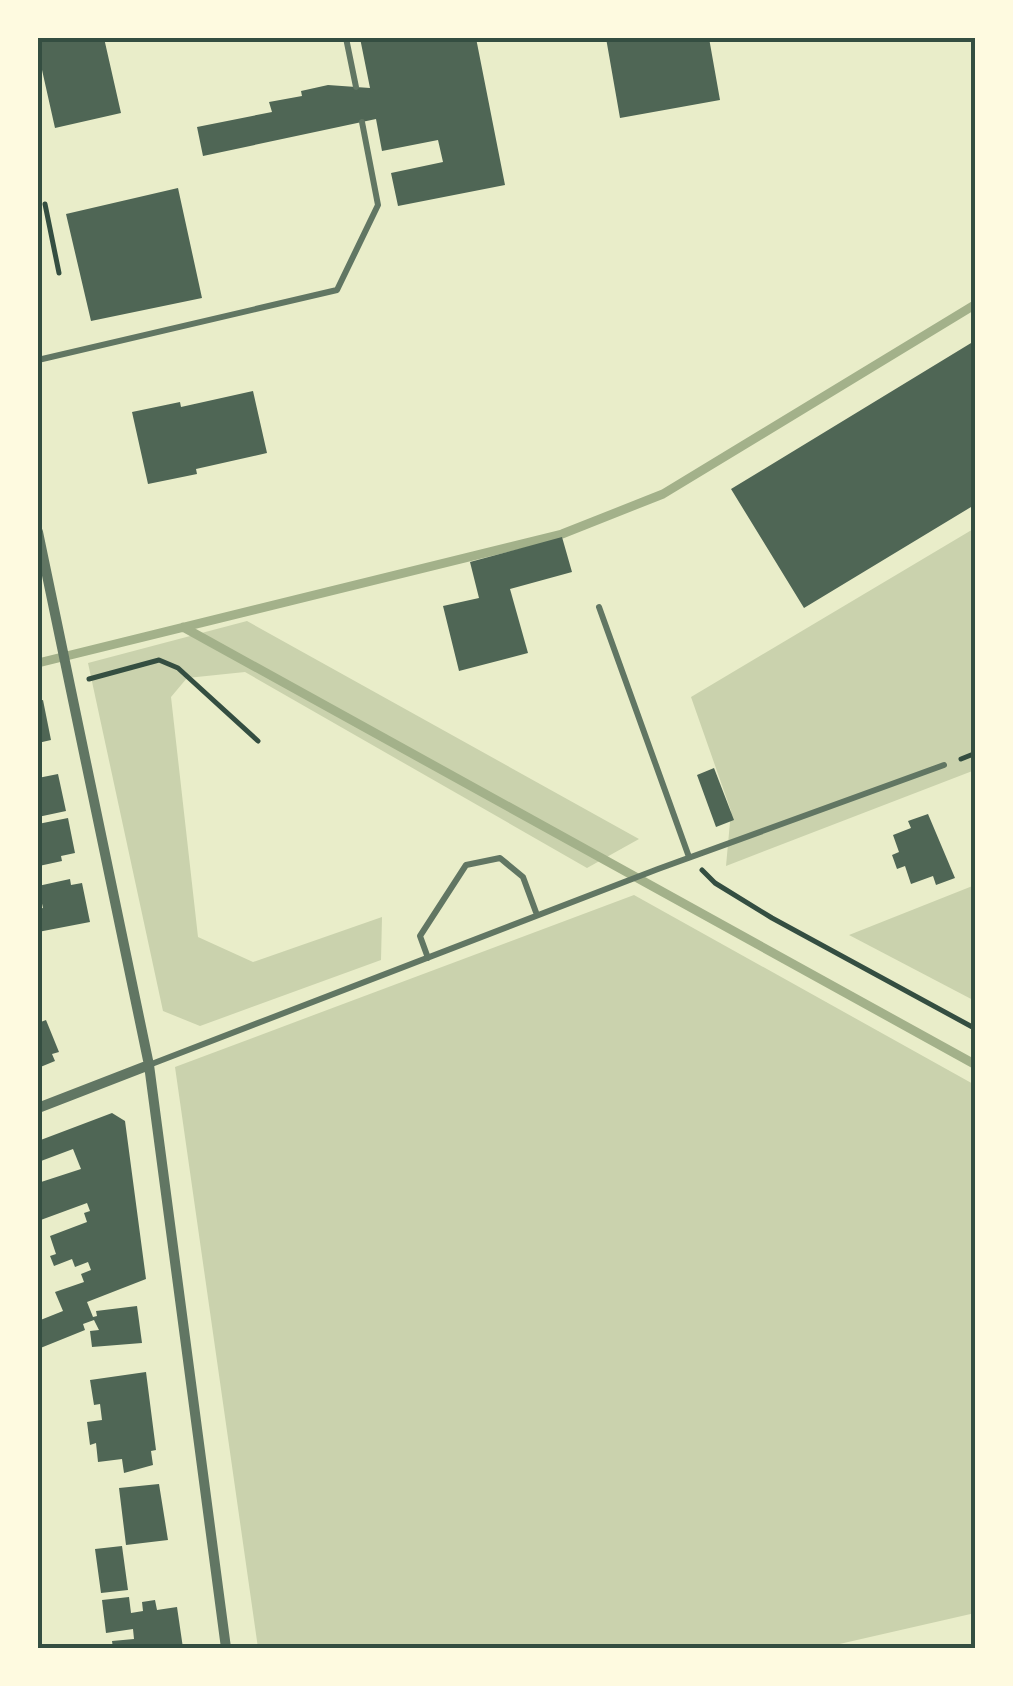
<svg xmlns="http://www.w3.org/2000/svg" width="1013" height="1686" viewBox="0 0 1013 1686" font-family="Overpass,sans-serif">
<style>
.green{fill:#cad2ad}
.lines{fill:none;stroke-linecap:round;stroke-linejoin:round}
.stream{stroke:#a3b18a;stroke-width:9}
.building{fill:#4f6655}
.path{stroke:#344e41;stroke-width:5}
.service{stroke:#617663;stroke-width:6}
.minor{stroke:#617663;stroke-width:10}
.neatline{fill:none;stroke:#344e41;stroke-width:4}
</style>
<rect width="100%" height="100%" fill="#e9edc9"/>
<!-- green -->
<path class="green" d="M 975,528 L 975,770 L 726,866 L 731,811 L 691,697 Z
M 247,621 L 639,839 L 587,868 L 245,672 L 187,678 L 171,697 L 198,937 L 253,962 L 382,917 L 381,960 L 200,1026 L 163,1011 L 88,663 Z
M 975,885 L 975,1001 L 849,935 Z
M 634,895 L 975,1085 L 975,1613 L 822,1648 L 258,1648 L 175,1067 Z"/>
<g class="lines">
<!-- stream -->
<path class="stream" d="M 183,627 L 976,1065
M 38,663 L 562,534 L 663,494 L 976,304"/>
</g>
<!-- building -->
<path class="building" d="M 38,38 L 104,38 L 121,113 L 55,128 L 38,52 Z
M 360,38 L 476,38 L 505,185 L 398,206 L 391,173 L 443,162 L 438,140 L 382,151 L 376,119 L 203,156 L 197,127 L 272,112 L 269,102 L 302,96 L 301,91 L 328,85 L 370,88 Z
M 606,38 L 709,38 L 720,100 L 620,118 Z
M 178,188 L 202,298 L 91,321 L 66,214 Z
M 976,340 L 976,504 L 804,608 L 731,489 Z
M 253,391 L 267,453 L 196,469 L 197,474 L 148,484 L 132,412 L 180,402 L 181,407 Z
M 562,537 L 572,572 L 510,589 L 528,653 L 459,671 L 443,606 L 479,598 L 470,562 Z
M 43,700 L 51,740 L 38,743 L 38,701 Z
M 714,768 L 734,820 L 716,827 L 697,775 Z
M 58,774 L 66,811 L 38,817 L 38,778 Z
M 928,814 L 955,878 L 936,885 L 933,876 L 911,884 L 905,866 L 897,869 L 892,855 L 899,852 L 893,835 L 911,828 L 908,821 Z
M 68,818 L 75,853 L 61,856 L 62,861 L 39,866 L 42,880 L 38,881 L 38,824 Z
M 70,879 L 71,885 L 82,883 L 90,922 L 38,932 L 38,909 L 43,908 L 38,886 Z
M 46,1020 L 59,1052 L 52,1054 L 55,1061 L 38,1068 L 38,1023 Z
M 112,1113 L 125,1121 L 146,1279 L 87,1302 L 93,1317 L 97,1316 L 96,1311 L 137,1306 L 142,1343 L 92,1347 L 90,1331 L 99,1330 L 94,1320 L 83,1324 L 85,1330 L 38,1349 L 38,1321 L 63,1311 L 55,1292 L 84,1282 L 81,1274 L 91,1270 L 88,1262 L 75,1267 L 72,1259 L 54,1266 L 50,1256 L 56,1254 L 50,1236 L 87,1222 L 84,1213 L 90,1211 L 87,1203 L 38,1221 L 38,1183 L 81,1169 L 73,1149 L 41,1161 L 38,1141 Z
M 146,1372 L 156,1450 L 151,1451 L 153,1465 L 124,1473 L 122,1459 L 98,1462 L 96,1443 L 90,1445 L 87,1422 L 102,1420 L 100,1404 L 94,1405 L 90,1380 Z
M 159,1484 L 168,1540 L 126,1545 L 119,1488 Z
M 122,1546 L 128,1590 L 101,1593 L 95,1549 Z
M 129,1597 L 131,1613 L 143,1611 L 142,1602 L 155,1600 L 157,1610 L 177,1607 L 183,1648 L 113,1648 L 112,1641 L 134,1639 L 133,1629 L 106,1633 L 102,1600 Z"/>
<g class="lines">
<!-- path -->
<path class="path" d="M 45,204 L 59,273
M 89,679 L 159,660 L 178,668 L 258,741
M 961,759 L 976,753
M 702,870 L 715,883 L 772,918 L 976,1029"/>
<!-- service -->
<path class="service" d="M 346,38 L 356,87
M 38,360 L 337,290 L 378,205 L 362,122
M 599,607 L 689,857
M 428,958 L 420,936 L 466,865 L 500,858 L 523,877 L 537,915
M 149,1065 L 658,869 L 944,765"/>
<!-- minor -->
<path class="minor" d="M 38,532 L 149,1065 L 226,1648
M 38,1108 L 149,1065"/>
</g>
<!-- border -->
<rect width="1013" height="1686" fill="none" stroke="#fefae0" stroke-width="80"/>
<rect x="40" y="40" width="933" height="1606" class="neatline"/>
</svg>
